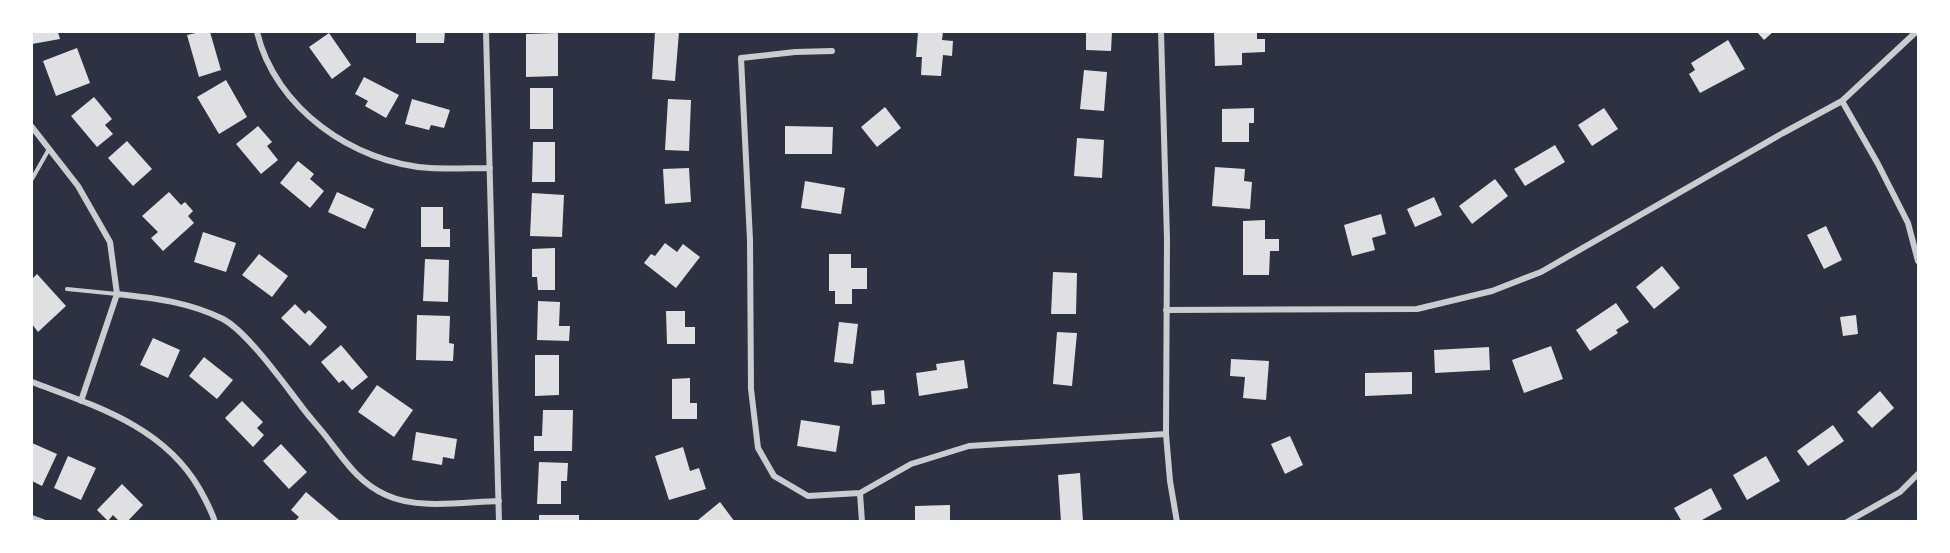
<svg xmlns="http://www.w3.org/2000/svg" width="1950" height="553" viewBox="0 0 1950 553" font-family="Poppins,sans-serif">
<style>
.building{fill:#e0e0e3}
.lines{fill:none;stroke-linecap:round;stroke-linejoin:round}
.service{stroke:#caccd0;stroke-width:4}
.minor{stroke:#caccd0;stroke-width:6}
</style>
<rect width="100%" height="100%" fill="#2d3142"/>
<!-- building -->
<path class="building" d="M 32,32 L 58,32 L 60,39 L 32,44 Z
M 200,32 L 210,32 L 221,70 L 199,77 L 187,35 Z
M 416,32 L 445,32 L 444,43 L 416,43 Z
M 655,32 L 679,32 L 675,81 L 652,79 Z
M 918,32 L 943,32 L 942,40 L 953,41 L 952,56 L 943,55 L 941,76 L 921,75 L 922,57 L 916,57 Z
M 1086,32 L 1112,32 L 1111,51 L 1086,50 Z
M 1214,32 L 1257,32 L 1257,39 L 1265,39 L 1265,52 L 1242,53 L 1242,65 L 1215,66 Z
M 1757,32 L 1773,32 L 1764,40 Z
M 329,33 L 351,65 L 332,79 L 309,47 Z
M 558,33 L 558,76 L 526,77 L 526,34 Z
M 1728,40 L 1745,69 L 1700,93 L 1689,74 L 1695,70 L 1691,63 Z
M 77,48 L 90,83 L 56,96 L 43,61 Z
M 1084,70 L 1107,72 L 1104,111 L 1080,109 Z
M 364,77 L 399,95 L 386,118 L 365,106 L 368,101 L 355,94 Z
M 226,80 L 247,117 L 219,134 L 197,97 Z
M 530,88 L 553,88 L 553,129 L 530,129 Z
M 94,97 L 112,119 L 105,125 L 113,134 L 97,147 L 71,116 Z
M 412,99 L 450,110 L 444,128 L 431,125 L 429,130 L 405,124 Z
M 668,99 L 691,100 L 689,151 L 665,150 Z
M 885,107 L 901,128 L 877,147 L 861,127 Z
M 1254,108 L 1254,123 L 1249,123 L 1249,142 L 1222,142 L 1222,109 Z
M 1604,108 L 1618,129 L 1592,146 L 1578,125 Z
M 258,126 L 272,142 L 267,146 L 278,160 L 261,174 L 236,144 Z
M 785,126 L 833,127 L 832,154 L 785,154 Z
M 1077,138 L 1104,140 L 1102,178 L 1074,176 Z
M 127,141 L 152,169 L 133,186 L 108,158 Z
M 533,142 L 555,142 L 555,182 L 532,182 Z
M 1555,145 L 1565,162 L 1525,186 L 1514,169 Z
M 298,161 L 314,174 L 310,179 L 324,191 L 310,208 L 280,183 Z
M 1215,167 L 1245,169 L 1244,181 L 1252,182 L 1250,209 L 1212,206 Z
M 689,168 L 691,202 L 665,204 L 663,169 Z
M 1495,179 L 1508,196 L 1472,224 L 1459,206 Z
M 805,181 L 845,188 L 841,214 L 801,208 Z
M 169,192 L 181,205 L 185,202 L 193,211 L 188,216 L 194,223 L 163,251 L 151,238 L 158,232 L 142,216 Z
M 337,192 L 374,209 L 365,229 L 328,212 Z
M 532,193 L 564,195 L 562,237 L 530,236 Z
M 1434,197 L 1442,215 L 1415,227 L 1407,209 Z
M 421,207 L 443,207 L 443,229 L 450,229 L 450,247 L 421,247 Z
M 1381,214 L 1386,234 L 1372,238 L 1375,250 L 1352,256 L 1344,225 Z
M 1265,220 L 1265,239 L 1279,239 L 1279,251 L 1270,251 L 1269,275 L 1243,275 L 1243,221 Z
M 1826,226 L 1842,260 L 1824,269 L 1807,235 Z
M 203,232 L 236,243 L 226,272 L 194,262 Z
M 665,243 L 677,252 L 683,244 L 700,257 L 676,288 L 644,263 L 651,254 L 655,256 Z
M 555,248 L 555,290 L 538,290 L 537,277 L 532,277 L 532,249 Z
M 259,254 L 288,276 L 272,297 L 242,275 Z
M 829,254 L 851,254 L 851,268 L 867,268 L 867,289 L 852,289 L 852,304 L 835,304 L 835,291 L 829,291 Z
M 425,259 L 449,260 L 448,302 L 423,301 Z
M 1662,266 L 1680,288 L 1654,309 L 1636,287 Z
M 1053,272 L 1077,273 L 1076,314 L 1051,314 Z
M 37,274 L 66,306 L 38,332 L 32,324 L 32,279 Z
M 538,301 L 560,302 L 559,326 L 570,326 L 569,341 L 537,340 Z
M 1616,303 L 1629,322 L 1616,330 L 1618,333 L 1590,351 L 1576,330 Z
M 295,304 L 305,314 L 309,310 L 327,327 L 310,346 L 281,318 Z
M 666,311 L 685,311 L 685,327 L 695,327 L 695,344 L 667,344 Z
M 417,315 L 450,316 L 449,343 L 454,344 L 453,361 L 416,360 Z
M 1856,315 L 1858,334 L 1843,336 L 1840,317 Z
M 839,322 L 858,324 L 853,364 L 834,362 Z
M 1057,332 L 1077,333 L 1072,386 L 1053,384 Z
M 153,338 L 180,350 L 168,378 L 140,365 Z
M 341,345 L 368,377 L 352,390 L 343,380 L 339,383 L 321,362 Z
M 1551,346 L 1563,379 L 1524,393 L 1512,360 Z
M 1489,347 L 1490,370 L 1435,373 L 1434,350 Z
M 535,355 L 559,355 L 559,395 L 535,396 Z
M 204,357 L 233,380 L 217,399 L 189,376 Z
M 1231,359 L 1269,361 L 1266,400 L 1243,398 L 1245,377 L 1230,376 Z
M 964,360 L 968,388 L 919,396 L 916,373 L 937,370 L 936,364 Z
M 1412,372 L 1412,394 L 1365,396 L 1365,373 Z
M 690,378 L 690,403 L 697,403 L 697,419 L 672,419 L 672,379 Z
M 377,385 L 413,410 L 394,437 L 358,412 Z
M 884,390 L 885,404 L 872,405 L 871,391 Z
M 1880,391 L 1894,408 L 1872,428 L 1857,412 Z
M 242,401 L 263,422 L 257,428 L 264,435 L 253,447 L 225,418 Z
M 543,410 L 573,410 L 572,451 L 534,451 L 534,436 L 542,436 Z
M 801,420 L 840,426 L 836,452 L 797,446 Z
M 1833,425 L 1844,441 L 1808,466 L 1797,451 Z
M 416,432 L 457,439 L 454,459 L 443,457 L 442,465 L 412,460 Z
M 1290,436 L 1303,465 L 1285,474 L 1271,444 Z
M 32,443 L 57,454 L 42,486 L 32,481 Z
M 281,444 L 307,472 L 289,489 L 263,461 Z
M 683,447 L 690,471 L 699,468 L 706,489 L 669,500 L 655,456 Z
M 68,456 L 96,468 L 81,500 L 54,488 Z
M 1766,456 L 1780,481 L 1747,500 L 1733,475 Z
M 539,462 L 568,463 L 567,481 L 561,481 L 561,504 L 537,504 Z
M 1080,473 L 1083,522 L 1061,522 L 1058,475 Z
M 122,484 L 143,505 L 127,522 L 120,522 L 113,515 L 108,521 L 97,510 Z
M 1711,488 L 1722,509 L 1702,520 L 1703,522 L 1682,522 L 1674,508 Z
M 306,492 L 339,520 L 338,522 L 294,522 L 299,517 L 291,510 Z
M 720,502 L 735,522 L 699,522 L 698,520 Z
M 950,505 L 950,522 L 915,522 L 915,506 Z
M 539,515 L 579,515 L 579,522 L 539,522 Z"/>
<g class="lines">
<!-- service -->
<path class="service" d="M 32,179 L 49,149
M 67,289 L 117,294"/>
<!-- minor -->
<path class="minor" d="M 257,32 C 275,108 353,163 430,168 C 449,169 470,168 490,168
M 486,32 L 499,522
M 1161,32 L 1167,239 L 1166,434 L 1170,481 L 1177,522
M 832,51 L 795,52 L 741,58 L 750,240 L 751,389 L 758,448 L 774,476 L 808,496 L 860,493 L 911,464 L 969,446 L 1166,434
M 1842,101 L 1878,164 L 1908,223 L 1918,261
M 32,127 L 78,186 L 110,242 L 117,294 L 81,401
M 117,294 C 154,298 189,302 223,319 C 247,332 282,381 299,403 C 308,416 319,427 328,439 C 345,461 359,483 386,495 C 418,510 464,502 499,501
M 1166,310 L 1417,309 L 1492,291 L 1541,272 L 1783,133 L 1842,101 L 1916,32
M 32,382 C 95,406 163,426 199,488 C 205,499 211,509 215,522
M 860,493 L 862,522
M 32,518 L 43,522
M 1847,522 L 1900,492 L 1918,474"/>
</g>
<!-- border -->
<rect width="1950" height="553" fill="none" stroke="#ffffff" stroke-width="66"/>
</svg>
